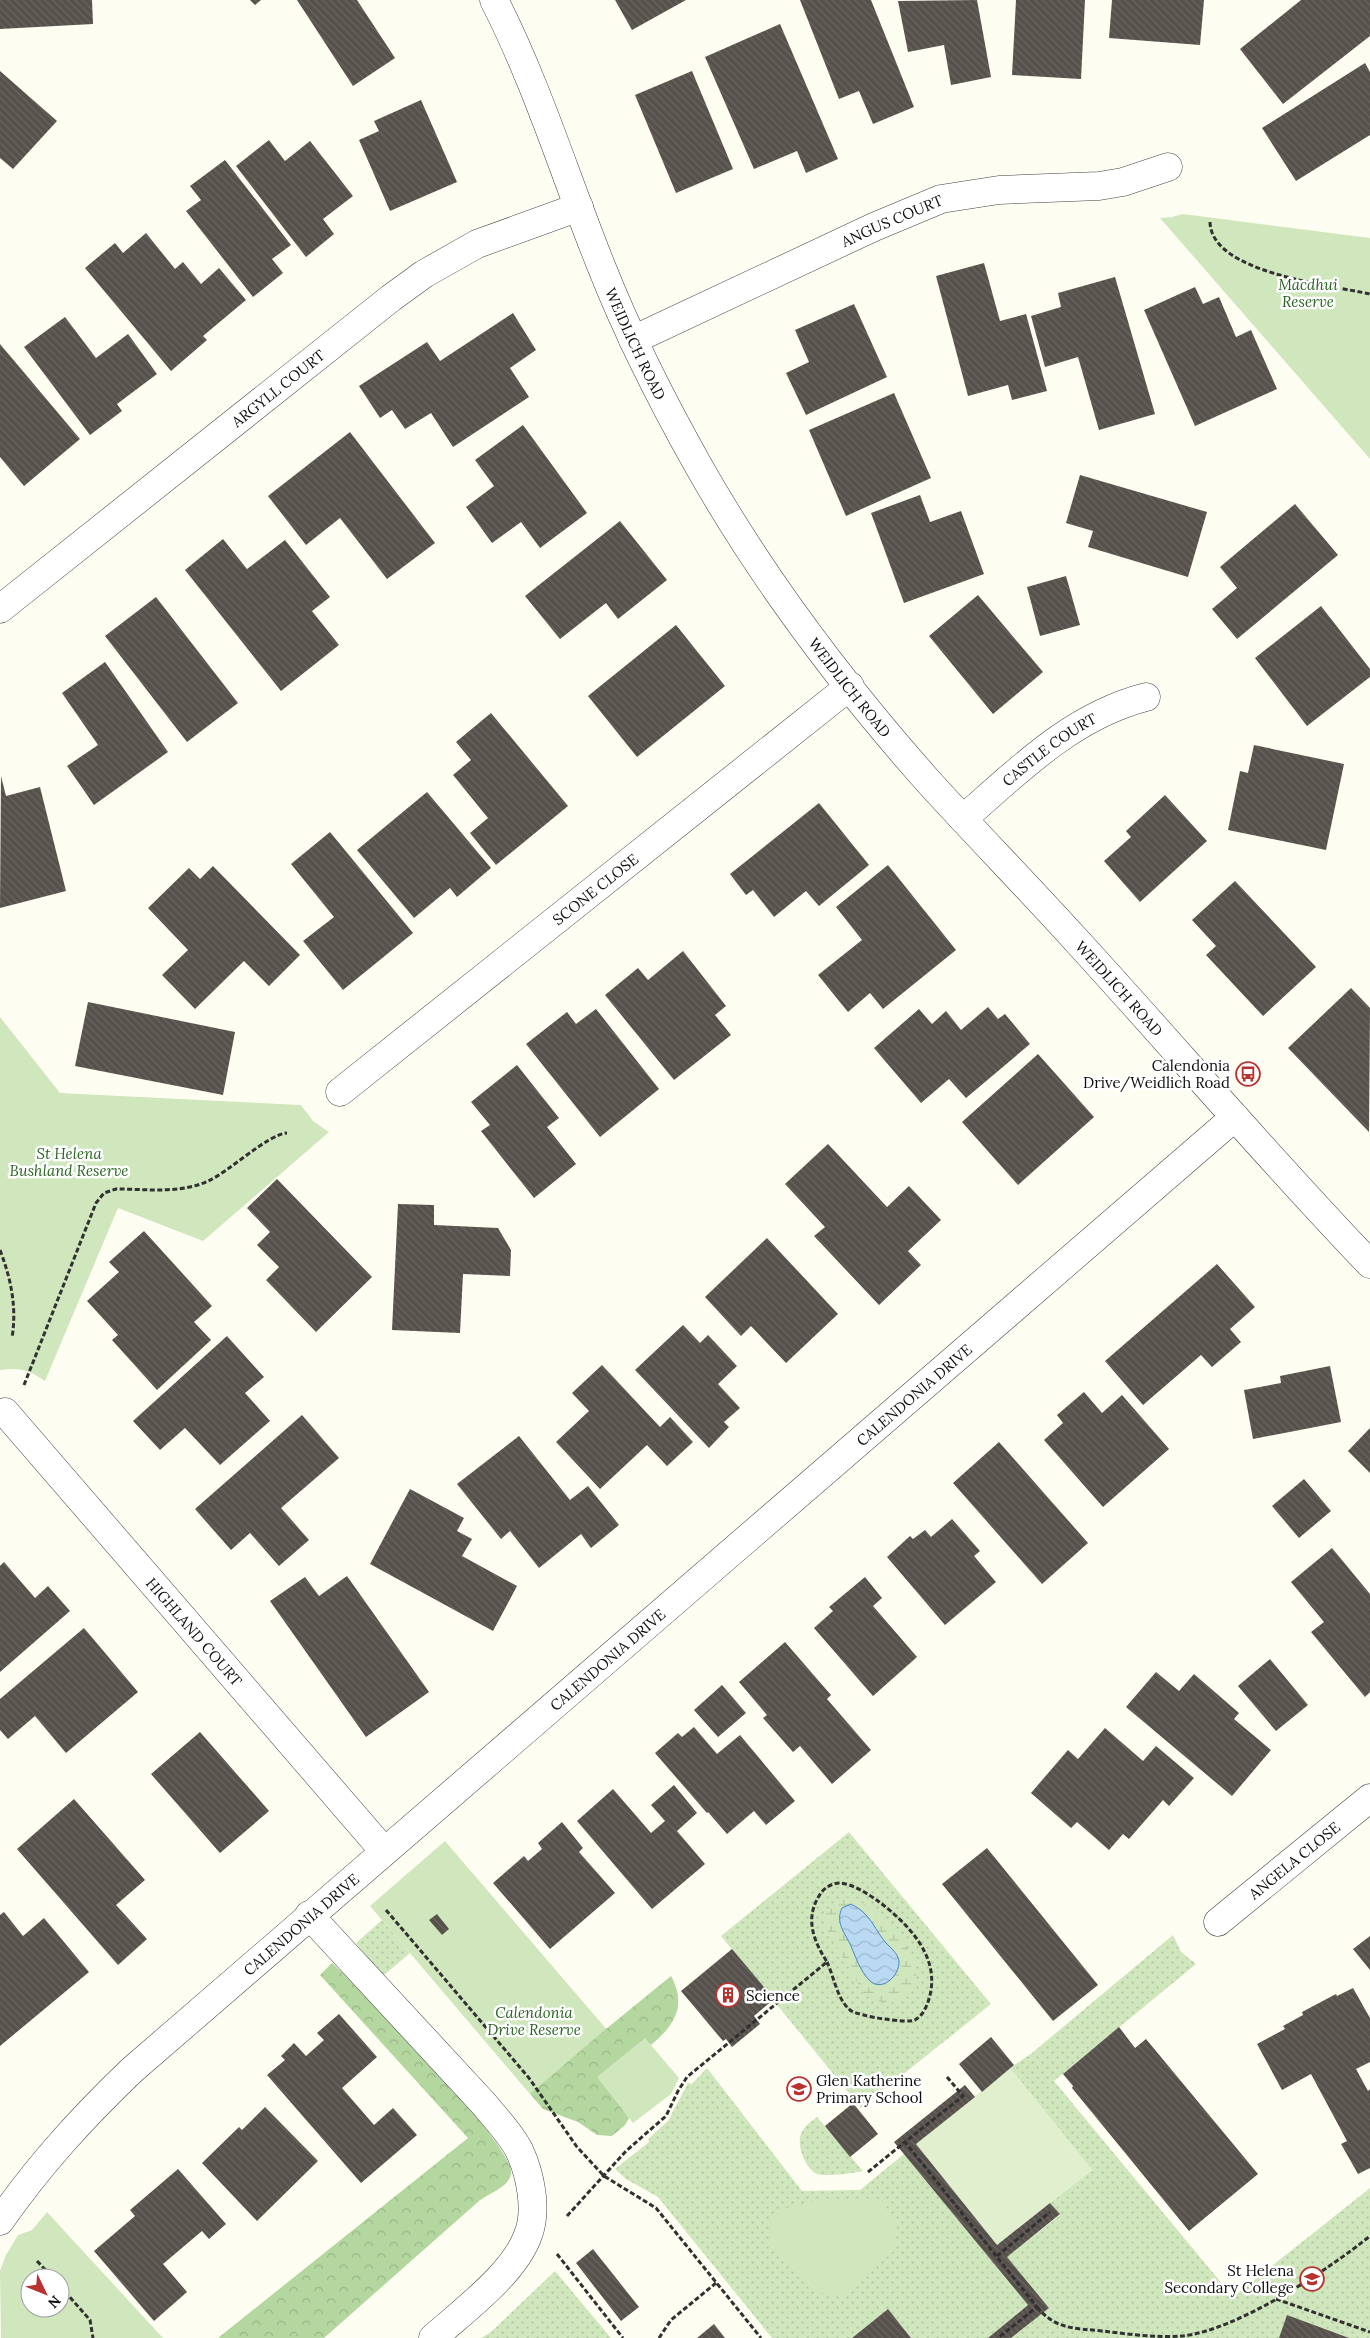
<svg xmlns="http://www.w3.org/2000/svg" width="1370" height="2338" viewBox="0 0 1370 2338" font-family="Lora,serif">
<style>
.grass{fill:url(#grass-dots)}
.forest{fill:url(#forest-crowns)}
.wetland{fill:url(#wetland-marsh)}
.park{fill:#d0e7bd;fill-rule:evenodd}
.pitch{fill:#e1efcf}
.water{fill:url(#water-waves);stroke:#4588c5}
.building{fill:url(#building-back-hatch)}
.lines{fill:none;stroke-linecap:round;stroke-linejoin:round}
.minor-casing{stroke:#424242;stroke-width:29}
.path{stroke:#313131;stroke-width:3;stroke-dasharray:5 2.5;stroke-linecap:butt}
.minor{stroke:#fff;stroke-width:28}
.labels{text-anchor:middle;dominant-baseline:central;stroke-width:5;stroke-linejoin:round;paint-order:stroke}
.street-label{font-size:15px;fill:#0f0f0f;stroke:#fff}
.park-label{font-size:15px;font-style:italic;fill:#2b6423;stroke:#fff}
.poi-label{font-size:15px;fill:#0f0f0f;stroke:#fff;text-anchor:end}
</style>
<defs>
<pattern id="grass-dots" width="8" height="8" patternUnits="userSpaceOnUse" patternTransform="scale(1.25)"><rect width="8" height="8" fill="#d0e7bd"/><path d="M2 2h.1M6 6h.1" fill="none" stroke="#b1c5a1" stroke-width="1.8" stroke-linecap="round"/></pattern>
<pattern id="forest-crowns" width="20" height="18" patternUnits="userSpaceOnUse" patternTransform="scale(1.25)"><rect width="20" height="18" fill="#b3d79e"/><path d="M2 6a3 3 0 1 1 6 0M12 15a3 3 0 1 1 6 0" fill="none" stroke="#99b787"/></pattern>
<pattern id="wetland-marsh" width="20" height="14" patternUnits="userSpaceOnUse" patternTransform="scale(1.25)"><rect width="20" height="14" fill="#d0e7bd"/><path d="M1 5h8M5 5V1M11 12h8M15 12V8" fill="none" stroke="#b1c5a1"/></pattern>
<pattern id="water-waves" width="16" height="10" patternUnits="userSpaceOnUse" patternTransform="scale(1.25)"><rect width="16" height="10" fill="#bad9f3"/><path d="M0 5q4-4 8 0t8 0" fill="none" stroke="#9fb9cf"/></pattern>
<pattern id="building-back-hatch" width="6" height="6" patternUnits="userSpaceOnUse" patternTransform="scale(1.25)"><rect width="6" height="6" fill="#57514c"/><path d="M-1 5l2 2M0 0l6 6M5-1l2 2" fill="none" stroke="#6a6561"/></pattern>
</defs>
<rect width="100%" height="100%" fill="#fefdf2"/>
<!-- grass -->
<path class="grass" d="M 849,1832 L 991,2004 L 861,2108 L 721,1936 Z
M 382,1920 L 410,1953 L 382,1977 L 356,1943 Z
M 1173,1935 L 1181,1952 L 1196,1964 L 1054,2081 L 1233,2297 L 1370,2188 L 1370,2338 L 1011,2338 L 1049,2308 L 1007,2257 L 1060,2215 L 1050,2203 L 1092,2170 L 1010,2068 L 1032,2053 Z
M 707,2068 L 802,2191 L 860,2190 L 904,2154 L 1028,2305 L 988,2338 L 911,2338 L 888,2309 L 852,2338 L 772,2338 L 658,2197 L 626,2179 L 615,2169 L 649,2142 L 648,2139 L 668,2121 L 688,2083 L 692,2084 Z
M 817,2117 L 863,2171 C 856,2173 823,2177 817,2174 C 806,2169 798,2149 800,2137 C 802,2128 810,2122 817,2117 Z
M 555,2271 L 611,2338 L 481,2338 L 491,2332 Z"/>
<!-- forest -->
<path class="forest" d="M 472,1873 L 606,2029 L 671,1976 C 687,2005 675,2025 651,2045 L 644,2039 L 598,2077 L 629,2118 L 625,2125 L 612,2136 L 597,2135 L 578,2122 L 543,2109 L 425,1970 L 424,1962 Z
M 332,1963 C 361,1990 512,2143 511,2172 C 511,2187 489,2193 479,2201 L 324,2338 L 218,2338 L 468,2138 L 320,1975 Z"/>
<!-- wetland -->
<path class="wetland" d="M 848,1898 C 852,1899 858,1900 862,1903 C 880,1913 919,1951 916,1974 C 912,2004 884,2011 863,1992 L 826,1928 L 824,1918 L 831,1904 Z"/>
<!-- park -->
<path class="park" d="M 1183,214 L 1370,238 L 1370,459 L 1160,218 L 1172,217 Z
M 0,1017 L 60,1093 L 301,1105 L 313,1121 L 329,1132 L 203,1241 L 118,1208 L 45,1381 C 30,1370 18,1367 0,1370 Z
M 445,1841 L 606,2029 L 530,2094 L 370,1906 Z
M 645,2038 L 679,2078 L 671,2094 L 633,2123 L 597,2077 Z
M 821,2200 L 884,2202 L 897,2228 L 894,2251 L 843,2295 L 813,2292 L 769,2244 L 772,2216 L 783,2209 Z
M 47,2212 L 163,2338 L 1,2338 L 0,2271 L 6,2255 L 18,2235 L 32,2230 ZM 30,2278 L 60,2278 L 60,2308 L 30,2308 Z"/>
<!-- pitch -->
<path class="pitch" d="M 1010,2068 L 1092,2170 L 997,2245 L 916,2144 Z"/>
<!-- water -->
<path class="water" d="M 851,1904 C 856,1907 862,1910 866,1915 C 874,1923 878,1934 886,1943 C 891,1948 898,1954 899,1961 C 900,1976 881,1993 869,1980 C 860,1970 856,1958 851,1946 C 845,1933 835,1923 842,1908 Z"/>
<!-- building -->
<path class="building" d="M 0,0 L 92,0 L 93,24 L 0,29 Z
M 250,0 L 261,0 L 255,5 Z
M 297,0 L 357,0 L 395,58 L 353,86 Z
M 615,0 L 686,0 L 632,30 Z
M 800,0 L 871,0 L 914,107 L 873,124 L 859,91 L 839,99 Z
M 977,0 L 991,77 L 951,85 L 944,45 L 908,52 L 898,1 Z
M 1016,0 L 1085,0 L 1081,79 L 1012,75 Z
M 1112,0 L 1204,0 L 1200,45 L 1109,38 Z
M 1301,0 L 1370,0 L 1370,36 L 1283,104 L 1240,49 Z
M 780,24 L 838,159 L 806,173 L 797,151 L 754,169 L 705,57 Z
M 1365,63 L 1370,72 L 1370,135 L 1296,181 L 1262,128 Z
M 0,71 L 57,121 L 13,169 L 0,158 Z
M 692,71 L 733,169 L 676,193 L 635,95 Z
M 421,100 L 457,182 L 390,211 L 359,140 L 379,131 L 374,121 Z
M 269,140 L 285,161 L 310,141 L 353,196 L 323,219 L 334,234 L 306,257 L 236,166 Z
M 225,160 L 291,245 L 272,259 L 283,273 L 253,297 L 186,211 L 201,200 L 190,186 Z
M 146,233 L 175,269 L 183,262 L 201,284 L 219,268 L 246,300 L 203,336 L 207,340 L 171,371 L 85,268 L 115,243 L 123,253 Z
M 984,263 L 1000,321 L 1026,314 L 1047,391 L 1012,400 L 1008,385 L 968,396 L 936,276 Z
M 1115,277 L 1155,414 L 1099,430 L 1078,357 L 1045,367 L 1031,316 L 1061,307 L 1058,293 Z
M 1195,287 L 1203,304 L 1219,297 L 1236,337 L 1251,330 L 1277,389 L 1195,426 L 1144,310 Z
M 854,304 L 887,377 L 806,415 L 786,373 L 809,362 L 795,330 Z
M 513,313 L 536,350 L 510,368 L 529,397 L 453,447 L 431,413 L 405,429 L 392,410 L 380,418 L 359,386 L 427,342 L 440,361 Z
M 65,317 L 96,358 L 128,334 L 157,374 L 117,404 L 122,411 L 90,435 L 24,347 Z
M 0,344 L 80,439 L 24,486 L 0,457 Z
M 894,393 L 931,478 L 846,516 L 809,430 Z
M 523,425 L 587,513 L 540,548 L 521,522 L 492,543 L 466,507 L 494,486 L 475,460 Z
M 350,432 L 435,543 L 387,579 L 340,518 L 306,545 L 268,496 Z
M 1080,475 L 1207,512 L 1188,577 L 1088,547 L 1093,531 L 1066,523 Z
M 920,495 L 930,522 L 961,511 L 984,574 L 904,603 L 871,513 Z
M 1295,504 L 1338,555 L 1237,639 L 1212,609 L 1237,588 L 1220,567 Z
M 620,521 L 667,580 L 618,619 L 606,603 L 560,639 L 525,596 Z
M 223,539 L 247,569 L 285,540 L 330,597 L 312,611 L 339,645 L 281,691 L 185,570 Z
M 1066,576 L 1080,625 L 1040,636 L 1027,587 Z
M 978,595 L 1043,672 L 993,714 L 929,636 Z
M 156,597 L 238,703 L 187,742 L 105,636 Z
M 1321,606 L 1370,669 L 1370,677 L 1307,726 L 1255,658 Z
M 676,625 L 725,686 L 637,757 L 588,696 Z
M 105,662 L 168,752 L 94,805 L 67,766 L 98,745 L 62,693 Z
M 491,713 L 568,806 L 496,865 L 470,833 L 488,818 L 453,775 L 471,760 L 456,742 Z
M 1254,745 L 1344,764 L 1326,850 L 1228,830 L 1240,771 L 1248,773 Z
M 1,776 L 6,796 L 40,787 L 66,891 L 0,908 Z
M 427,792 L 491,868 L 457,897 L 450,888 L 414,918 L 357,850 Z
M 1165,795 L 1207,841 L 1140,902 L 1104,861 L 1131,837 L 1126,831 Z
M 819,803 L 869,865 L 819,906 L 806,891 L 774,917 L 753,890 L 746,895 L 730,874 Z
M 330,832 L 413,933 L 343,990 L 303,941 L 334,917 L 291,864 Z
M 888,865 L 956,950 L 883,1009 L 870,993 L 848,1012 L 818,975 L 862,940 L 836,907 Z
M 213,866 L 300,955 L 269,986 L 244,961 L 195,1009 L 162,975 L 188,950 L 148,908 L 189,868 L 200,879 Z
M 1235,881 L 1316,967 L 1263,1016 L 1206,955 L 1216,946 L 1192,920 Z
M 683,951 L 726,1006 L 715,1015 L 731,1035 L 674,1080 L 605,995 L 638,968 L 648,980 Z
M 1351,988 L 1370,1008 L 1369,1132 L 1288,1048 Z
M 88,1002 L 235,1032 L 223,1095 L 75,1066 Z
M 988,1007 L 998,1019 L 1005,1014 L 1030,1044 L 966,1098 L 949,1079 L 921,1103 L 874,1048 L 919,1009 L 932,1024 L 946,1011 L 961,1030 Z
M 596,1009 L 659,1089 L 600,1137 L 526,1044 L 567,1012 L 576,1024 Z
M 1038,1054 L 1094,1117 L 1018,1185 L 962,1122 Z
M 517,1065 L 559,1118 L 547,1127 L 576,1164 L 534,1198 L 481,1131 L 490,1125 L 471,1102 Z
M 828,1144 L 887,1207 L 909,1186 L 941,1220 L 908,1251 L 921,1265 L 879,1305 L 814,1236 L 825,1227 L 785,1184 Z
M 277,1179 L 372,1277 L 316,1332 L 266,1280 L 279,1267 L 257,1245 L 270,1232 L 247,1208 Z
M 398,1204 L 434,1205 L 434,1225 L 498,1228 L 511,1250 L 510,1276 L 463,1274 L 460,1333 L 392,1330 Z
M 144,1231 L 212,1306 L 194,1322 L 211,1340 L 157,1390 L 112,1340 L 118,1335 L 87,1301 L 119,1272 L 109,1262 Z
M 767,1238 L 838,1314 L 786,1363 L 751,1326 L 741,1336 L 705,1297 Z
M 1217,1264 L 1255,1307 L 1230,1329 L 1241,1342 L 1212,1367 L 1201,1355 L 1143,1405 L 1105,1361 Z
M 683,1325 L 700,1343 L 708,1335 L 737,1366 L 718,1384 L 740,1408 L 724,1422 L 729,1427 L 709,1448 L 635,1370 Z
M 227,1336 L 264,1377 L 245,1393 L 270,1421 L 220,1465 L 185,1428 L 160,1450 L 133,1421 Z
M 602,1365 L 660,1427 L 670,1417 L 693,1442 L 667,1466 L 647,1445 L 600,1489 L 556,1442 L 589,1411 L 572,1393 Z
M 1330,1366 L 1341,1422 L 1253,1439 L 1244,1390 L 1281,1383 L 1280,1376 Z
M 1084,1392 L 1102,1413 L 1122,1395 L 1169,1449 L 1103,1507 L 1044,1440 L 1063,1423 L 1057,1415 Z
M 302,1415 L 339,1458 L 281,1508 L 309,1540 L 279,1566 L 250,1533 L 231,1550 L 195,1509 Z
M 1370,1428 L 1370,1473 L 1348,1451 Z
M 519,1436 L 570,1500 L 588,1486 L 619,1525 L 591,1548 L 581,1534 L 539,1568 L 510,1531 L 501,1539 L 457,1484 Z
M 999,1442 L 1088,1543 L 1042,1584 L 953,1483 Z
M 1304,1479 L 1331,1511 L 1299,1538 L 1272,1506 Z
M 410,1489 L 464,1518 L 457,1531 L 472,1539 L 462,1556 L 517,1586 L 493,1631 L 370,1564 Z
M 952,1519 L 980,1551 L 974,1556 L 996,1582 L 945,1625 L 887,1557 L 910,1536 L 913,1539 L 925,1530 L 931,1537 Z
M 1332,1548 L 1370,1594 L 1370,1692 L 1365,1697 L 1311,1632 L 1324,1622 L 1291,1582 Z
M 4,1562 L 35,1598 L 48,1586 L 70,1611 L 0,1672 L 0,1566 Z
M 347,1576 L 429,1692 L 366,1737 L 270,1601 L 305,1577 L 319,1596 Z
M 865,1577 L 882,1598 L 873,1606 L 917,1657 L 873,1696 L 814,1628 L 833,1611 L 829,1607 Z
M 84,1628 L 138,1692 L 66,1753 L 35,1716 L 8,1739 L 0,1730 L 0,1699 Z
M 785,1642 L 831,1695 L 827,1699 L 871,1750 L 832,1784 L 800,1746 L 793,1752 L 763,1718 L 767,1715 L 739,1682 Z
M 1270,1659 L 1308,1705 L 1276,1731 L 1238,1686 Z
M 1156,1672 L 1179,1691 L 1194,1674 L 1239,1713 L 1234,1719 L 1271,1750 L 1232,1796 L 1126,1707 Z
M 722,1685 L 746,1713 L 718,1737 L 694,1710 Z
M 694,1727 L 717,1754 L 740,1735 L 795,1801 L 766,1825 L 754,1811 L 727,1834 L 708,1812 L 707,1813 L 655,1753 L 678,1733 L 682,1737 Z
M 1105,1728 L 1143,1761 L 1156,1746 L 1194,1778 L 1169,1806 L 1163,1800 L 1129,1839 L 1123,1834 L 1109,1850 L 1077,1822 L 1071,1828 L 1031,1793 L 1068,1750 L 1078,1759 Z
M 200,1732 L 269,1811 L 220,1853 L 151,1774 Z
M 674,1785 L 697,1813 L 677,1831 L 705,1864 L 652,1909 L 577,1821 L 613,1789 L 651,1833 L 665,1821 L 651,1805 Z
M 74,1799 L 145,1880 L 116,1905 L 147,1939 L 118,1965 L 17,1849 Z
M 562,1822 L 583,1848 L 579,1852 L 615,1893 L 550,1949 L 493,1883 L 524,1856 L 528,1861 L 542,1849 L 538,1843 Z
M 987,1848 L 1098,1985 L 1053,2021 L 942,1884 Z
M 4,1912 L 23,1936 L 44,1918 L 89,1972 L 0,2046 L 0,1915 Z
M 437,1914 L 449,1929 L 442,1935 L 429,1920 Z
M 1370,1936 L 1370,1970 L 1353,1949 Z
M 732,1949 L 774,1999 L 754,2016 L 760,2024 L 732,2047 L 726,2039 L 723,2041 L 681,1991 Z
M 1353,1988 L 1370,2018 L 1370,2062 L 1356,2069 L 1368,2091 L 1370,2089 L 1370,2168 L 1358,2174 L 1341,2144 L 1347,2141 L 1311,2074 L 1282,2090 L 1257,2044 L 1285,2029 L 1283,2026 L 1303,2015 L 1302,2012 L 1336,1994 L 1337,1996 Z
M 339,2014 L 377,2057 L 342,2088 L 374,2125 L 393,2108 L 417,2135 L 361,2183 L 267,2075 L 285,2060 L 281,2056 L 294,2043 L 306,2056 L 324,2040 L 317,2033 Z
M 1119,2027 L 1135,2048 L 1146,2039 L 1258,2174 L 1189,2231 L 1072,2088 L 1073,2086 L 1063,2074 Z
M 991,2037 L 1014,2065 L 982,2092 L 959,2064 Z
M 965,2085 L 975,2097 L 916,2144 L 997,2245 L 1050,2203 L 1060,2214 L 1007,2257 L 1049,2308 L 1011,2338 L 988,2338 L 1028,2305 L 894,2142 Z
M 853,2103 L 878,2134 L 850,2157 L 825,2126 Z
M 265,2107 L 318,2161 L 257,2221 L 202,2163 L 239,2127 L 242,2130 Z
M 178,2169 L 226,2224 L 209,2239 L 202,2231 L 163,2264 L 187,2292 L 154,2321 L 94,2251 L 135,2216 L 130,2210 Z
M 593,2249 L 639,2307 L 621,2321 L 576,2263 Z
M 888,2309 L 911,2338 L 852,2338 Z
M 1287,2315 L 1349,2338 L 1279,2338 Z
M 714,2324 L 725,2338 L 697,2338 Z"/>
<g class="lines">
<!-- minor casing -->
<g class="minor-casing">
<g id="minor">
<path id="s1" d="M 494,0 C 538,86 566,179 602,268 C 629,336 662,401 698,465 C 760,575 843,685 927,780 C 976,834 1027,886 1076,940 C 1175,1048 1269,1159 1370,1264"/>
<path id="s2" d="M 633,340 L 874,227 L 941,199 L 999,190 L 1099,186 L 1123,182 L 1168,167"/>
<path id="s3" d="M 0,609 L 391,298 L 424,274 L 477,244 L 579,207"/>
<path id="s4" d="M 963,819 C 1019,770 1072,716 1146,697"/>
<path id="s5" d="M 340,1092 L 850,686"/>
<path id="s6" d="M 5,1412 L 384,1851"/>
<path d="M 309,1915 L 484,2104 C 496,2119 510,2133 519,2150 C 530,2173 538,2210 528,2235 C 514,2274 464,2310 433,2338"/>
<path id="s7" d="M 1218,1922 L 1370,1798"/>
<path id="s8" d="M 0,2221 C 40,2164 81,2119 132,2070 L 1235,1117"/>
</g>
</g>
<!-- path -->
<path class="path" d="M 1210,222 C 1211,273 1330,285 1370,294
M 0,1250 C 11,1279 17,1307 12,1338
M 24,1385 L 96,1203 L 104,1193 L 116,1189 C 145,1189 181,1194 208,1181 C 229,1172 268,1134 287,1133
M 386,1910 L 529,2078 L 577,2147 L 604,2176 L 656,2208 L 761,2338
M 947,2077 L 963,2096 L 905,2142 L 1037,2307 L 998,2338
M 868,2172 L 905,2142
M 567,2216 L 626,2151 L 666,2116 L 678,2091 L 687,2077 L 827,1962 C 813,1940 804,1917 821,1893 C 825,1887 833,1883 840,1883 C 853,1884 868,1894 878,1901 C 911,1926 947,1963 925,2009 C 924,2012 919,2018 915,2020 C 908,2024 857,2016 850,2010 C 837,1999 834,1977 827,1962
M 557,2254 L 623,2338
M 997,2256 L 1050,2212
M 37,2261 L 53,2278
M 60,2286 L 90,2320 L 93,2338
M 1276,2299 L 1370,2332
M 1037,2307 C 1056,2330 1075,2328 1102,2331 C 1128,2334 1157,2338 1182,2336 C 1236,2331 1328,2270 1370,2236
M 659,2338 L 671,2320 L 716,2283"/>
<!-- minor -->
<use href="#minor" class="minor"/>
</g>
<!-- icons -->
<defs>
<g id="bus-ring" transform="scale(1.25)"><circle r="9.5" fill="#fff" stroke="#b8332f" stroke-width="1.5"/><path d="M-5-6H5V4H4V6H2V4H-2V6H-4V4H-5ZM-3.5-4V0h7V-4ZM-3.5 1.2v1.5H-2V1.2ZM2 1.2v1.5H3.5V1.2Z" fill="#b8332f"/></g>
<g id="building-ring" transform="scale(1.25)"><circle r="9.5" fill="#fff" stroke="#b8332f" stroke-width="1.5"/><path d="M-4-6H4V6H1V3H-1V6H-4ZM-2.5-4.3h1.7v1.8h-1.7ZM.8-4.3h1.7v1.8H.8ZM-2.5-1h1.7V.8h-1.7ZM.8-1h1.7V.8H.8Z" fill="#b8332f"/></g>
<g id="school-ring" transform="scale(1.25)"><circle r="9.5" fill="#fff" stroke="#b8332f" stroke-width="1.5"/><path d="M0-5L7-2L0 1L-7-2ZM-4 1L0 2.5L4 1V4Q0 6-4 4Z" fill="#b8332f"/></g>
</defs>
<g fill-rule="evenodd">
<use href="#bus-ring" x="1248" y="1074"/>
<use href="#building-ring" x="728" y="1995"/>
<use href="#school-ring" x="799" y="2089"/>
<use href="#school-ring" x="1312" y="2279"/>
</g>
<g class="labels">
<!-- street labels -->
<g class="street-label">
<text stroke="none"><textPath href="#s2" startOffset="285">ANGUS COURT</textPath></text>
<text stroke="none"><textPath href="#s1" startOffset="372">WEIDLICH ROAD</textPath></text>
<text stroke="none"><textPath href="#s3" startOffset="355">ARGYLL COURT</textPath></text>
<text stroke="none"><textPath href="#s1" startOffset="778">WEIDLICH ROAD</textPath></text>
<text stroke="none"><textPath href="#s4" startOffset="111">CASTLE COURT</textPath></text>
<text stroke="none"><textPath href="#s5" startOffset="326">SCONE CLOSE</textPath></text>
<text stroke="none"><textPath href="#s1" startOffset="1182">WEIDLICH ROAD</textPath></text>
<text stroke="none"><textPath href="#s8" startOffset="1234">CALENDONIA DRIVE</textPath></text>
<text stroke="none"><textPath href="#s6" startOffset="290">HIGHLAND COURT</textPath></text>
<text stroke="none"><textPath href="#s8" startOffset="829">CALENDONIA DRIVE</textPath></text>
<text stroke="none"><textPath href="#s7" startOffset="98">ANGELA CLOSE</textPath></text>
<text stroke="none"><textPath href="#s8" startOffset="424">CALENDONIA DRIVE</textPath></text>
</g>
<!-- park labels -->
<g class="park-label">
<text x="1308" y="284">Macdhui<tspan x="1308" dy="17">Reserve</tspan></text>
<text x="69" y="1153">St Helena<tspan x="69" dy="17">Bushland Reserve</tspan></text>
<text x="534" y="2012">Calendonia<tspan x="534" dy="17">Drive Reserve</tspan></text>
</g>
<!-- poi labels -->
<g class="poi-label">
<text x="1230" y="1065">Calendonia<tspan x="1230" dy="17">Drive/Weidlich Road</tspan></text>
<text x="746" y="1995" text-anchor="start">Science</text>
<text x="816" y="2080" text-anchor="start">Glen Katherine<tspan x="816" dy="17">Primary School</tspan></text>
<text x="1294" y="2270">St Helena<tspan x="1294" dy="17">Secondary College</tspan></text>
</g>
</g>
<!-- north arrow -->
<g transform="translate(45 2293) rotate(133)"><circle r="24" fill="#ffffff" stroke="#9f9f9f"/>
<path d="M0-4L9 19L0 12L-9 19Z" fill="#b8332f"/>
<text y="-8" font-size="14" font-weight="bold" text-anchor="middle" fill="#0f0f0f">N</text>
</g>
</svg>
